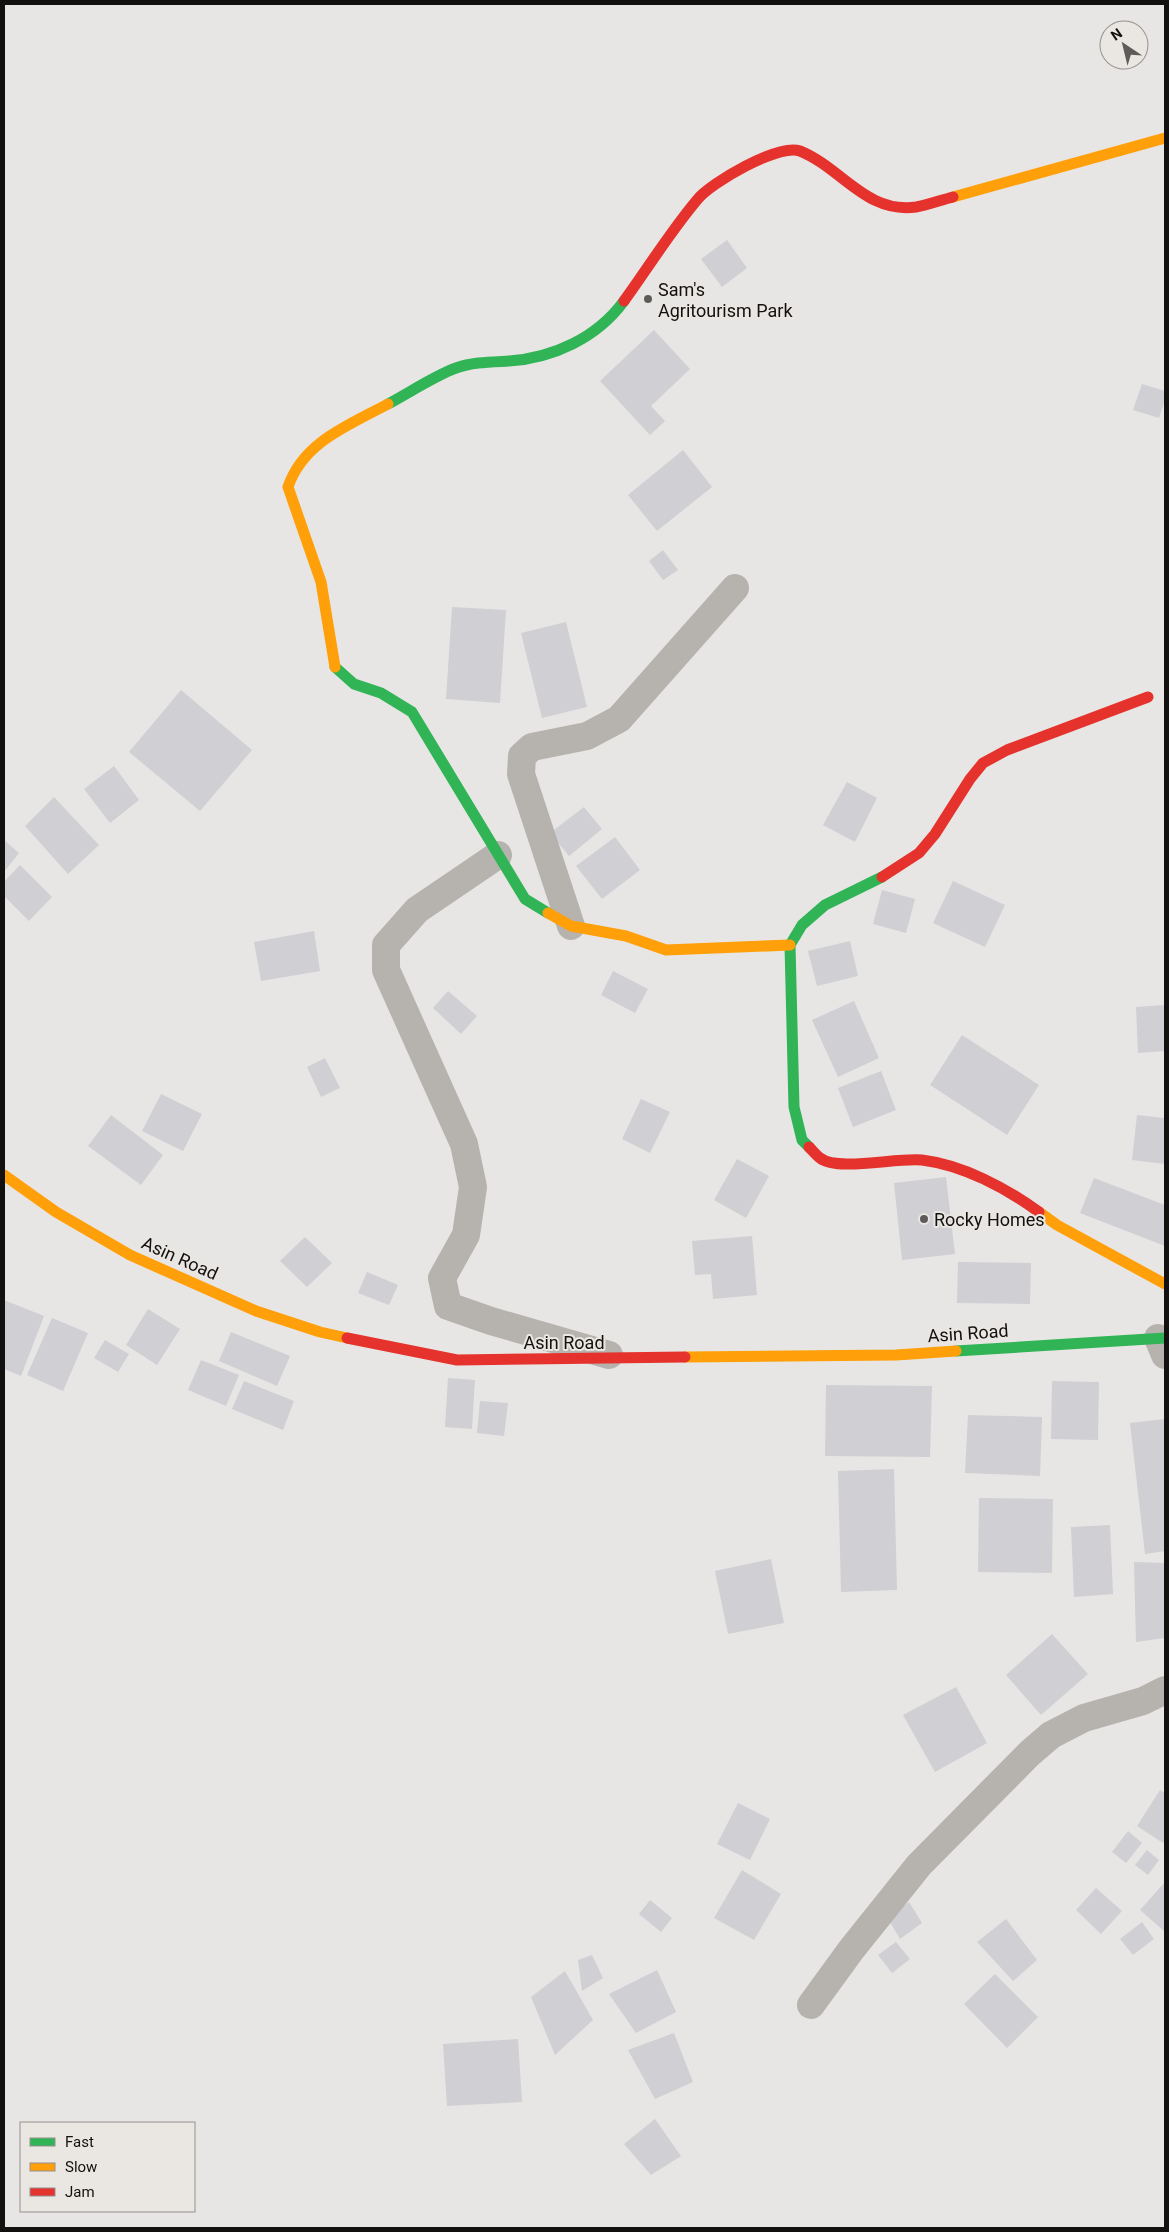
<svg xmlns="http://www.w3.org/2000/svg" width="1169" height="2232" viewBox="0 0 1169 2232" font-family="Roboto,sans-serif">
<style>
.building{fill:#cfcfd4}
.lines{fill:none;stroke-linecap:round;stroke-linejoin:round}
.street{stroke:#b6b3af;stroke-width:28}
.fast{stroke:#30b455;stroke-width:11}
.slow{stroke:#ff9f0a;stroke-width:11}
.jam{stroke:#e5322d;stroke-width:11}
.poi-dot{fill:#5d5c5a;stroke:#eae6e2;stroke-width:2}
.labels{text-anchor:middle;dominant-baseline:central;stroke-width:4;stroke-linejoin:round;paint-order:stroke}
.poi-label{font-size:18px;fill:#121110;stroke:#eae6e2;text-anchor:start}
.street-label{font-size:18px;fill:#121110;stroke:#eae6e2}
</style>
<rect width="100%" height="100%" fill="#e8e6e4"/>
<!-- building -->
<path class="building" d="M 727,240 L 747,268 L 722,287 L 701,259 Z
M 654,330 L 690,369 L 651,406 L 665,421 L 650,435 L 600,381 Z
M 1142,384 L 1165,391 L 1165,400 L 1159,418 L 1133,410 Z
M 683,450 L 712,487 L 657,531 L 628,495 Z
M 663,550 L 678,570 L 663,580 L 649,561 Z
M 452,607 L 506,610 L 500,703 L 446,699 Z
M 566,622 L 587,707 L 542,718 L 521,633 Z
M 181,690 L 252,750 L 200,811 L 129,752 Z
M 114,766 L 139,800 L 110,823 L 84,789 Z
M 847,782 L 877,798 L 855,842 L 823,825 Z
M 54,797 L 99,845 L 68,874 L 25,826 Z
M 584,807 L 602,829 L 569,856 L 550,833 Z
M 615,837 L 640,870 L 602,899 L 576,866 Z
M 4,840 L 19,853 L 4,872 Z
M 20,865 L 52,897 L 29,921 L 4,896 L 4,882 Z
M 953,881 L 1005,905 L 985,947 L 933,923 Z
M 882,890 L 915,899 L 906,933 L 873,924 Z
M 314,931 L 320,971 L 261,981 L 254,942 Z
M 850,941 L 858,976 L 817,986 L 808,951 Z
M 613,971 L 648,989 L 635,1013 L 601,995 Z
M 448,991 L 477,1016 L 461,1034 L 433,1008 Z
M 854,1001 L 879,1058 L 838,1077 L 812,1020 Z
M 1165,1005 L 1165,1051 L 1138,1053 L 1136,1007 Z
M 962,1035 L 1039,1085 L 1007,1135 L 930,1085 Z
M 325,1058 L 340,1088 L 321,1097 L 307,1067 Z
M 881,1071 L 896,1110 L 853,1127 L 838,1088 Z
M 161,1094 L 202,1114 L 183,1151 L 142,1131 Z
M 641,1099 L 670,1112 L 650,1153 L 622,1139 Z
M 111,1115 L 163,1155 L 141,1185 L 88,1146 Z
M 1137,1115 L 1165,1118 L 1165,1164 L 1132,1160 Z
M 737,1159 L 769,1176 L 746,1218 L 714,1200 Z
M 946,1177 L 955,1254 L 902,1260 L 894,1183 Z
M 1094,1178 L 1165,1205 L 1165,1246 L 1080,1213 Z
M 752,1236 L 757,1295 L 713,1299 L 711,1274 L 695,1275 L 692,1241 Z
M 305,1237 L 332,1263 L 307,1287 L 280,1261 Z
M 958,1262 L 1031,1263 L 1030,1304 L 957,1303 Z
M 367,1272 L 398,1285 L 389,1305 L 358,1293 Z
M 4,1300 L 44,1316 L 21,1376 L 4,1369 Z
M 148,1309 L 180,1329 L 157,1365 L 126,1345 Z
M 52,1318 L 88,1333 L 63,1391 L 27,1375 Z
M 231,1332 L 290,1356 L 277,1386 L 219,1361 Z
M 105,1340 L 129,1354 L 118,1372 L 94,1358 Z
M 201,1360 L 239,1375 L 226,1406 L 188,1390 Z
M 448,1378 L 475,1380 L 472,1429 L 445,1427 Z
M 244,1381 L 294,1401 L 283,1430 L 232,1409 Z
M 1052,1381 L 1099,1382 L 1098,1440 L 1051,1439 Z
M 826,1385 L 932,1386 L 930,1457 L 825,1456 Z
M 480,1401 L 508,1403 L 504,1436 L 477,1433 Z
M 968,1415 L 1042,1417 L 1040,1476 L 965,1473 Z
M 1165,1419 L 1165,1551 L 1145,1554 L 1130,1423 Z
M 894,1469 L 897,1590 L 841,1592 L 838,1471 Z
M 979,1498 L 1053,1499 L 1052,1573 L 978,1572 Z
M 1110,1525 L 1113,1594 L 1074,1597 L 1071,1527 Z
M 771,1559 L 784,1623 L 728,1634 L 715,1571 Z
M 1134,1562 L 1165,1563 L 1165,1638 L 1136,1642 Z
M 1052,1634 L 1088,1674 L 1041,1715 L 1006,1675 Z
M 956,1687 L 987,1743 L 935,1772 L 903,1715 Z
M 1160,1790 L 1165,1793 L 1165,1840 L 1163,1843 L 1137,1826 Z
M 738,1803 L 770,1819 L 750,1860 L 717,1844 Z
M 1128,1831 L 1142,1843 L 1126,1863 L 1112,1852 Z
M 1147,1850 L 1159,1860 L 1148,1875 L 1135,1865 Z
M 742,1870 L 781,1894 L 754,1940 L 714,1918 Z
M 1165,1882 L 1165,1932 L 1140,1910 Z
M 1096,1888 L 1122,1911 L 1101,1934 L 1076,1910 Z
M 650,1900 L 672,1918 L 661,1932 L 639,1914 Z
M 909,1902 L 922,1923 L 900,1939 L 887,1917 Z
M 1006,1919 L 1037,1960 L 1013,1981 L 977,1942 Z
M 1142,1922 L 1154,1939 L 1133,1955 L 1120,1939 Z
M 896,1942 L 910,1959 L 892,1973 L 878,1955 Z
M 592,1955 L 603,1978 L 582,1991 L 578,1960 Z
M 657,1970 L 676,2012 L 636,2033 L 609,1994 Z
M 565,1971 L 593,2020 L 555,2055 L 531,1997 Z
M 995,1974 L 1038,2017 L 1007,2048 L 964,2004 Z
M 674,2033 L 693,2082 L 655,2099 L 628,2050 Z
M 518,2039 L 522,2102 L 447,2106 L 443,2044 Z
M 655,2119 L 681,2156 L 651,2175 L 624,2144 Z"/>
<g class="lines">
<!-- street -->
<path class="street" d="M 498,855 L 417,910 L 386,945 L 386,970 L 464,1144 L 473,1187 L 466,1235 L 442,1278 L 448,1306 L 491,1321 L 609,1355
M 571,926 L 521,774 L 522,756 L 532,747 L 587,736 L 619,719 L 735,588
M 1158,1338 L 1165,1355
M 811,2005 L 851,1950 L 919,1865 L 1030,1753 L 1051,1735 L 1084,1718 L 1143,1701 L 1165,1690"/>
<!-- fast -->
<path class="fast" d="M 388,404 C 409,393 434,376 456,368 C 473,362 491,362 509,361 C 553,358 597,338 624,301
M 335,667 L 354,684 L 381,693 L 412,712 L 525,899 L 548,913
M 809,1147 L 802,1140 L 794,1107 L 790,945 L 802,925 L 825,905 L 882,877
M 956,1351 L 1165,1338"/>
<!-- slow -->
<path class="slow" d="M 953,197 L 1165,138
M 335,667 L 321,582 L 288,487 C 303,442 349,425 388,404
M 548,913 L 571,926 L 626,936 L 666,950 L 790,945
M 4,1175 L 56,1212 L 130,1255 L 256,1311 L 320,1332 L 347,1338
M 1039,1212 L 1057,1225 L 1165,1284
M 685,1357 L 896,1355 L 956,1351"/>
<!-- jam -->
<path class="jam" d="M 624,301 C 648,268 670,232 697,200 C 710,183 779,143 800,151 C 842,168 866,214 916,207 C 928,205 941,200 953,197
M 882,877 L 919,853 L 935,834 L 970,779 L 983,763 L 1007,750 L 1148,697
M 809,1147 C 812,1150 816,1155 820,1158 C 838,1172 898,1157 922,1160 C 963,1165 1006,1188 1039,1212
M 347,1338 L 457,1360 L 685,1357"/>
</g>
<!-- markers -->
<g class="poi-dot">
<circle cx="648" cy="299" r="5"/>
<circle cx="924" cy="1219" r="5"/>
</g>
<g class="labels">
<!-- poi labels -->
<g class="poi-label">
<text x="658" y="289">Sam's<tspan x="658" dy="21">Agritourism Park</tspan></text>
<text x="934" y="1219">Rocky Homes</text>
</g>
<!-- street labels -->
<g class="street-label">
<text transform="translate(180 1258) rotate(24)">Asin Road</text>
<text transform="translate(968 1333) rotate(-4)">Asin Road</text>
<text x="564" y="1342">Asin Road</text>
</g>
</g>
<!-- border -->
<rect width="1169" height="2232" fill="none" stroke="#121110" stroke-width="10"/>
<!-- legend -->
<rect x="20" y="2122" width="175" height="90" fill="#eae6e2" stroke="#94918e"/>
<rect x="30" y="2138" width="25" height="8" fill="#30b455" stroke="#94918e"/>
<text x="65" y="2147" font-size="15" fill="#121110">Fast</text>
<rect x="30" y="2163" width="25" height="8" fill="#ff9f0a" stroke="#94918e"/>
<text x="65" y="2172" font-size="15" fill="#121110">Slow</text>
<rect x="30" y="2188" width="25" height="8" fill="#e5322d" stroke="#94918e"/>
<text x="65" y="2197" font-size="15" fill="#121110">Jam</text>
<!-- north arrow -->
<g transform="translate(1124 45) rotate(325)"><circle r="24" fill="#eae6e2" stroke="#94918e"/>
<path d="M0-4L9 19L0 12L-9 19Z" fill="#5d5c5a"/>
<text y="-8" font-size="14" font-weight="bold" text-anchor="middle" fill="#121110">N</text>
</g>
</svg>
